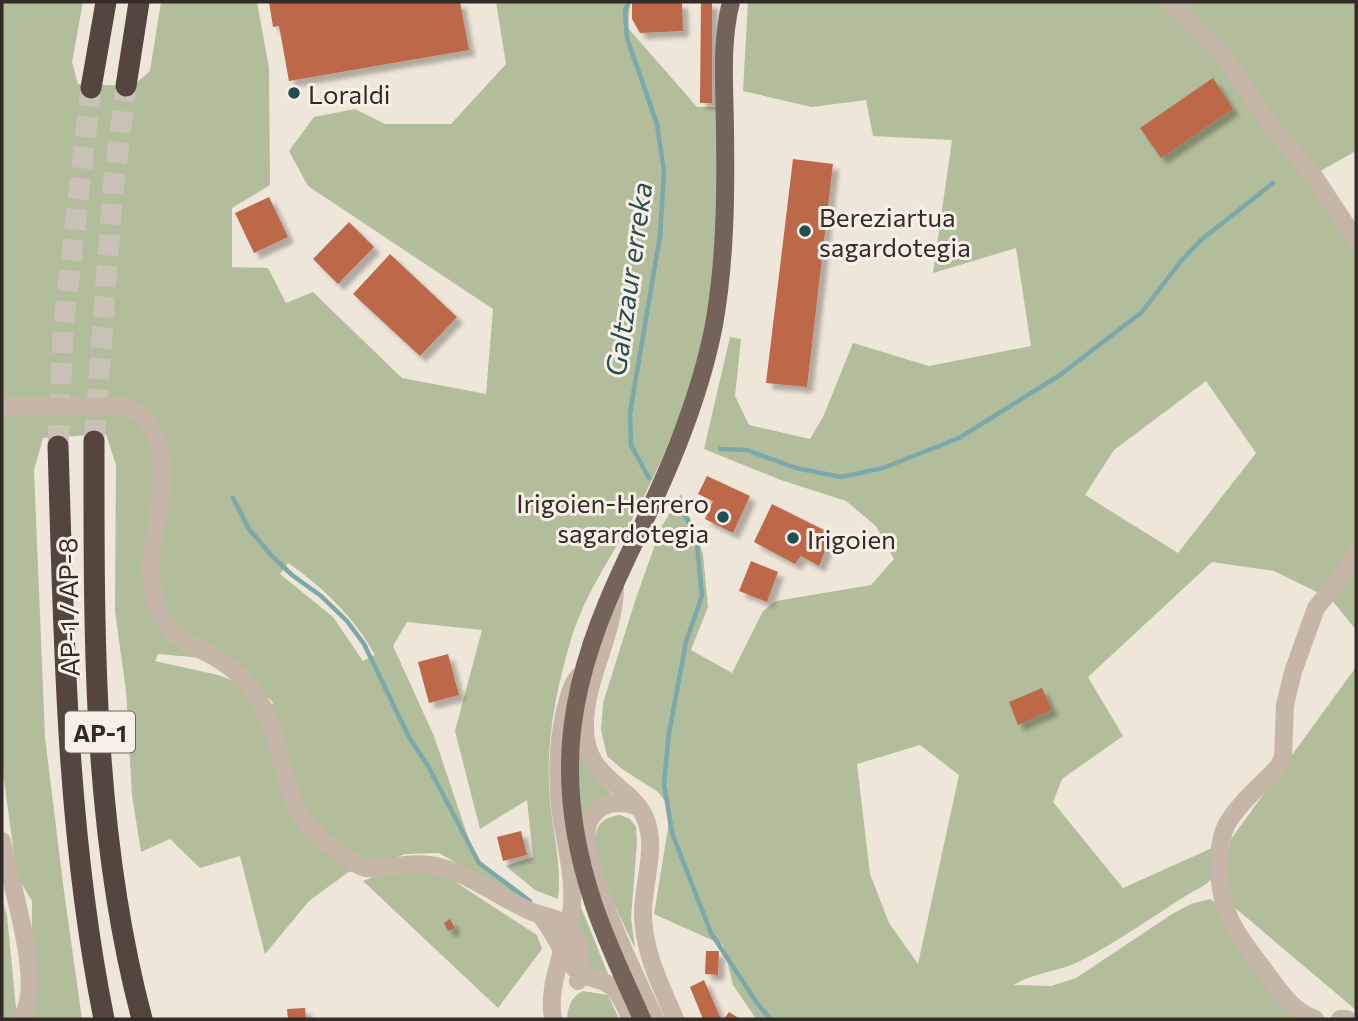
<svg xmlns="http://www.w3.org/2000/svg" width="1358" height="1021" viewBox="0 0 1358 1021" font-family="Commissioner,sans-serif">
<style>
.green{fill:#b1bd9b;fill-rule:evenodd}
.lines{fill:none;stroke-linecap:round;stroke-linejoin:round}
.stream{stroke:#7ba8aa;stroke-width:4.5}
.building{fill:#bd684a;filter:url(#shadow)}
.highway-tunnel{stroke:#c9c1b6;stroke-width:21;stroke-dasharray:21 10;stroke-linecap:butt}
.minor{stroke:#c6b6a7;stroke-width:18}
.major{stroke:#746359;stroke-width:18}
.highway{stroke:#54453f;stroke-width:21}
.poi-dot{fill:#204e52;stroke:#f8f0e6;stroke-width:2.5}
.labels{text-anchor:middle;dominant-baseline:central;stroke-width:6;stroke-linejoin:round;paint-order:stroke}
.shield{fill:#f8f0e6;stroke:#6e6660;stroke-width:2}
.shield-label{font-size:24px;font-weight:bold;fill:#332b27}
.poi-label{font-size:26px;fill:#332b27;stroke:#f8f0e6;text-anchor:start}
.street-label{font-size:26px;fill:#332b27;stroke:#f8f0e6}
.water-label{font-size:28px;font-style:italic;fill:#204e52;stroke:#f8f0e6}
</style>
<defs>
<filter id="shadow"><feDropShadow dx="6" dy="6" stdDeviation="2" flood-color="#0004"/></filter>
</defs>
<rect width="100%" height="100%" fill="#efe6da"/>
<!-- green -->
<path class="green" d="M 2,2 L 83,2 L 72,62 L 78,84 L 133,86 L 150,71 L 161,2 L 257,2 L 269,68 L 270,185 L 232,208 L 232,267 L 268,268 L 286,303 L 313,292 L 402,378 L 486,394 L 493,309 L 308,186 L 289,151 L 314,117 L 355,109 L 385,124 L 451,124 L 506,64 L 496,2 L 630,2 L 628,28 L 697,107 L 719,107 C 717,189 721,274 701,355 C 693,385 680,416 668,444 C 657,471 643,499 629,525 C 607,563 582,600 570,643 C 555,693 545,748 550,800 C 553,833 562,866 558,899 L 535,890 L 506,866 L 533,857 L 527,800 L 480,829 L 455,731 L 482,630 L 407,622 L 393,646 L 434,736 L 474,855 L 525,902 L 439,853 L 406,854 L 347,873 L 309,901 L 265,954 L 240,856 L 200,868 L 170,839 L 141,852 L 132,795 L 126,691 L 115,611 L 116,465 L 106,434 L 43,438 L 34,470 L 45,737 L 63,884 L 82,1019 L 31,1019 L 32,901 L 17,876 L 2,765 ZM 288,563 C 323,587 355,618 375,655 L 363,661 L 333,617 L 280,574 ZM 158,654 L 236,661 L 273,703 L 264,719 L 234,681 L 218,675 L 155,661 Z
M 748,2 L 1164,2 L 1212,48 L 1356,247 L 1356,542 L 1344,566 L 1321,594 L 1274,571 L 1212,562 L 1088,677 L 1123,736 L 1062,779 L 1053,802 L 1123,888 L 1212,848 C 1212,875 1220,879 1192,892 C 1156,914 1118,942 1080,961 C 1059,972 1034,972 1014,985 L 1051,986 L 1076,978 L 1172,914 L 1191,904 L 1210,899 L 1217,904 L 1300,1019 L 756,1019 L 733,985 L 723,945 L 654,914 L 669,822 L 667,804 L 658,792 L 622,769 L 607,756 L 601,730 L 603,703 L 636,598 L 661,528 L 681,494 L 703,554 L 708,607 L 691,650 L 732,673 L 763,611 L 776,601 L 871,585 L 894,559 L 876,526 L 846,501 L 781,480 L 704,449 L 730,337 L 741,339 L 735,396 L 749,425 L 810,439 L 823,417 L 853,343 L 929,366 L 1031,346 L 1016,248 L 933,273 L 952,140 L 873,136 L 866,100 L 812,107 L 743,91 ZM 1206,381 L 1256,453 L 1178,553 L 1085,495 L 1114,450 ZM 920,745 L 959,775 L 918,964 L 889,923 L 870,874 L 857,764 Z
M 1176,2 L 1356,2 L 1356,151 L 1317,173 Z
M 1356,562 L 1356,630 L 1331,599 Z
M 1356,667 L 1356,1010 L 1234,907 C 1224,880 1225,866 1231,839 Z
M 584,752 L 600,782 L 612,794 L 605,797 L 582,816 L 579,792 L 579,753 Z
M 620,815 L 630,819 L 636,827 L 637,842 L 631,918 L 635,948 C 624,924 582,846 600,824 C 605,818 613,816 620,815 Z
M 386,872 L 440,872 L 537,935 L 542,949 L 498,1008 L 363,881 Z
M 2,899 L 7,915 L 17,1019 L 2,1019 Z
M 579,902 L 608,974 L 588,971 L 575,927 Z
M 583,991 L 608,995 L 619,1019 L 567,1019 C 568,1007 571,997 583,991 Z"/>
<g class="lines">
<!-- stream -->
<path class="stream" d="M 629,2 L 625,10 L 627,38 L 657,124 L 664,172 L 660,236 L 630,413 L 631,445 L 649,478
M 720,449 L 747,450 L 796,468 L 841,477 L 883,468 L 959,438 L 1060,375 L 1142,312 L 1181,261 L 1201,240 L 1273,183
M 233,498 L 249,529 L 271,555 L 292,575 L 321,596 L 347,621 L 364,644 L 409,737 L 428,766 L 479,863 L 530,901
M 677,503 L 696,534 L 702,596 L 686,642 L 669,733 L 664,784 L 672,833 L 711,933 L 757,1003 L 770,1019"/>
</g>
<!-- building -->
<path class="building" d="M 269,2 L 460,2 L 469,50 L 289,81 L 279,26 L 273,27 Z
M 632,2 L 682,2 L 683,31 L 640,33 L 632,19 Z
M 701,2 L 712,2 L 712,103 L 700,103 Z
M 1213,78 L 1233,109 L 1161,158 L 1140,128 Z
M 793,159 L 833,164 L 807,387 L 766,383 Z
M 269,197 L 288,237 L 254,253 L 235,213 Z
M 349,222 L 374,247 L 338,284 L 313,259 Z
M 390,254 L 457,317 L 420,356 L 353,294 Z
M 707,476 L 750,496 L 733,533 L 705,519 L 713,501 L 698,494 Z
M 772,504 L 832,534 L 819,566 L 801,556 L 795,564 L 754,542 Z
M 751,561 L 778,572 L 767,602 L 739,591 Z
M 448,654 L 459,695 L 429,703 L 418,662 Z
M 1042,688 L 1052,710 L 1018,725 L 1009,702 Z
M 521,831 L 527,855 L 503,861 L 497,837 Z
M 450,919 L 455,928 L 448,931 L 444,923 Z
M 706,951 L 719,951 L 718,975 L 705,974 Z
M 704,980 L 721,1019 L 703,1019 L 690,987 Z
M 305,1008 L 306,1019 L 288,1019 L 287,1009 Z
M 729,1012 L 740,1019 L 724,1019 Z"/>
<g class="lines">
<!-- highway-tunnel -->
<path class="highway-tunnel" d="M 94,441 L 113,189 L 126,86
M 58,446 L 63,331 L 91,88"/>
<!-- minor -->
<path class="minor" d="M 1170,2 L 1221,52 L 1275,131 L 1313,175 L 1356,240
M 2,407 L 127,406 C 185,436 155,509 151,560 C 150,576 152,591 158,607 C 169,643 197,644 224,663 C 232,668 241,677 247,684 C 284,724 276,781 307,824 C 314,834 354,866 366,868 C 386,870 408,861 429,865 C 466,870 496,896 530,911 C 543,917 557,916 568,927 C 582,942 585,963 578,981
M 615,588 C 614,637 584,679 585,728 C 585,781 635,785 647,823 C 656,851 643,884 643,913 C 643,951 661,986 675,1019
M 638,807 C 626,802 614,801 602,807 C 595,812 588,819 587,828 C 582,869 637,978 655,1019
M 2,841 C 9,879 47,989 20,1019
M 539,914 C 555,931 560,953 576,970 C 585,979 595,977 606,983 C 619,989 625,1007 631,1019
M 553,1019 C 546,981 570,942 572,903 C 574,871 564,839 560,807 C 557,776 558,741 565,711 C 568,699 571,685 579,676
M 1315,1019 C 1291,1011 1277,987 1262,967 C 1234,931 1220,912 1219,865 C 1219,851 1220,837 1227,824 C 1239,803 1261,785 1278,767 L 1283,757 L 1285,705 L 1293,672 L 1316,608 L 1349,567 L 1356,553
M 1340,1019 L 1347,1019"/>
<!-- major -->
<path class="major" d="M 642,1019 C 625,980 606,942 593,902 C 550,772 570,678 627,558 C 663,483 698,407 714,325 C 725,262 726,198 725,134 C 725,90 720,45 731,2"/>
<!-- highway -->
<path class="highway" d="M 126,86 L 139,2
M 91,88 L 106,2
M 94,441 C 94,634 92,831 142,1019
M 58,446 C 64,637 66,831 104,1019"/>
</g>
<!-- markers -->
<g class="poi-dot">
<circle cx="294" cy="93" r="7"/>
<circle cx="805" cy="231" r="7"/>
<circle cx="723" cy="517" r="7"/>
<circle cx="793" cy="538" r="7"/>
</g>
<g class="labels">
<!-- shield labels -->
<rect class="shield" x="65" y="711.5" width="70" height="41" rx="5"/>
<g class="shield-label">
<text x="100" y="732">AP-1</text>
</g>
<!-- poi labels -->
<g class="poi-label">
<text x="308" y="93">Loraldi</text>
<text x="819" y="216">Bereziartua<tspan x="819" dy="30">sagardotegia</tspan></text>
<text x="709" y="502" text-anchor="end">Irigoien-Herrero<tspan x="709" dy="30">sagardotegia</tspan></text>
<text x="807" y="538">Irigoien</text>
</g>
<!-- street labels -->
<g class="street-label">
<text transform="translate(68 607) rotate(-91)">AP-1 / AP-8</text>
</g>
<!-- water labels -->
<g class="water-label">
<text transform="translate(628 279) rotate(-82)">Galtzaur erreka</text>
</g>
</g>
<!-- border -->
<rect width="1358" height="1021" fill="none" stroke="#332b27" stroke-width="7"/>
</svg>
